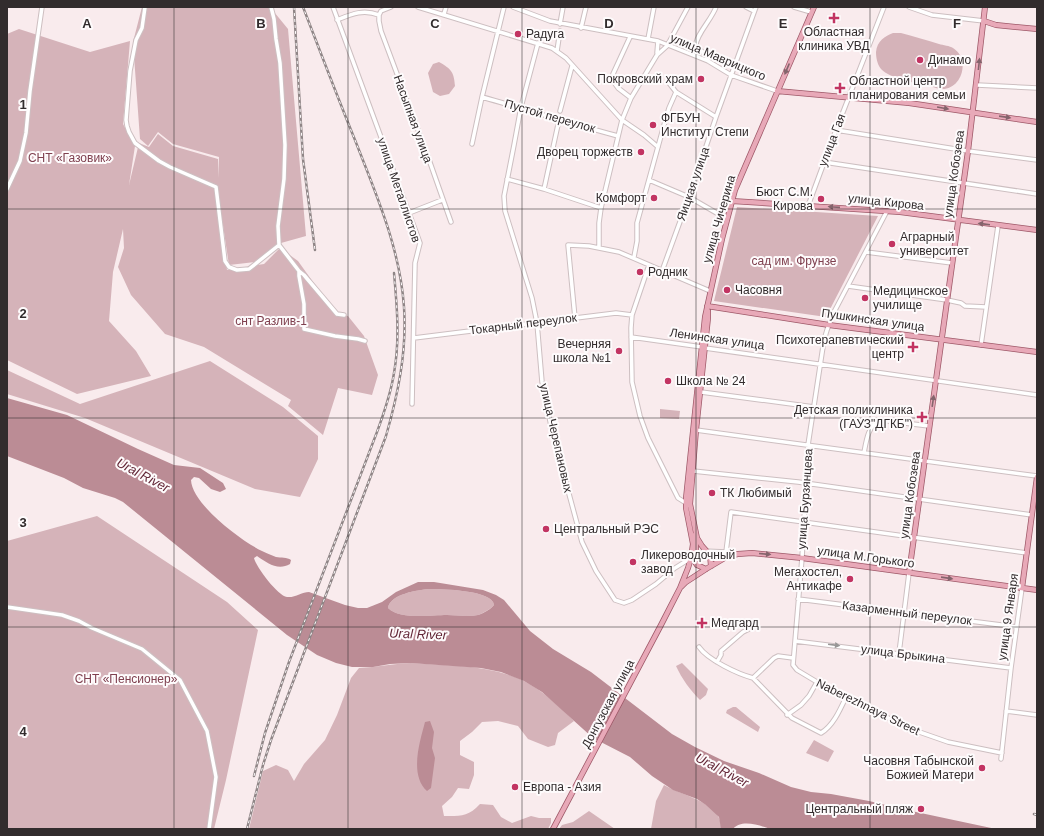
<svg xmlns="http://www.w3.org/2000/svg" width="1044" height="836" viewBox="0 0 1044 836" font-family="Arial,sans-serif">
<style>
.green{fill:#d5b3b9}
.water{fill:#bb8c95;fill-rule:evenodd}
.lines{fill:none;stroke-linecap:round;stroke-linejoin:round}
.minor-casing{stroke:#cdbfc1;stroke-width:5.5}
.major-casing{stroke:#9e5868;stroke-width:6}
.minor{stroke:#fff;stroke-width:3.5}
.major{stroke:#e8a9b8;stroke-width:4.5}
.rail-casing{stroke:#8f8586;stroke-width:2.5}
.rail{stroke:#fefbfc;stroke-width:1;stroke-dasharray:3;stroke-linecap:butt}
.oneway{fill:#84646c}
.oneway2{fill:#989696}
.grid{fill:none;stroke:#322c2d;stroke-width:1;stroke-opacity:0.55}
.poi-dot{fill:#c23462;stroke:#fefbfc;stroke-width:1.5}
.labels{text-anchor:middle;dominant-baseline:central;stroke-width:4;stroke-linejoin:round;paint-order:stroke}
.poi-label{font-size:12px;fill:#322c2d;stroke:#fefbfc;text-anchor:start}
.street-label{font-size:12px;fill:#322c2d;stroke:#fefbfc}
.park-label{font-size:12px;fill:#7f404f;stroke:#fefbfc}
.water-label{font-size:13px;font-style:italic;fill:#622636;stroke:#fefbfc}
.grid-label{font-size:13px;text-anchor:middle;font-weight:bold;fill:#322c2d;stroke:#fefbfc;stroke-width:4;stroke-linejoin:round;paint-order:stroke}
</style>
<rect width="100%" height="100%" fill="#f9ebed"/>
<!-- green -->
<path class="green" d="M 142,7 L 270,7 L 288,29 L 306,236 L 281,243 L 255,262 L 229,265 L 218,193 L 227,270 L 264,264 L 280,248 L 298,261 L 336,314 L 348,316 L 364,336 L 378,375 L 372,395 L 338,388 L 323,435 L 288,406 L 291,400 L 204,347 L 165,334 L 131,295 L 118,267 L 124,248 L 123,229 L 113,272 L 109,321 L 136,351 L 151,376 L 77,394 L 7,360 L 7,34 L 19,29 L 90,52 L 130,41 L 123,124 L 135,146 L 129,185 L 139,143 L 149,147 L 158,134 L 173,146 L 218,159 L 218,178 L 219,157 L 173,144 L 158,132 L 148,146 L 140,139 L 133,42 Z
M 893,33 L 901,33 C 913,36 926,40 939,44 C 943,45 950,46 953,48 C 971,59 962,91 940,89 C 938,89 934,87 932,87 C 918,83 890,79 881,69 C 877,64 876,57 876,52 C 877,41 885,36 893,33 Z
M 439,62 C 452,69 454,73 455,86 L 449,94 L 440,96 L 433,92 L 428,73 L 433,64 Z
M 737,207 L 878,216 L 826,317 L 714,301 Z
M 210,361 L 283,407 L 318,436 L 318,459 L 300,497 L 255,489 L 85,418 L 7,394 L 7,370 L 80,404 Z
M 660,409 L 680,411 L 679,419 L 660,418 Z
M 97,516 L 227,602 L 258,630 L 226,780 L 214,829 L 7,829 L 7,541 Z
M 429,589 C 442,589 493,590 494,605 C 491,609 483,613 478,615 C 468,617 457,615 447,615 C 431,615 400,620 388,608 C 390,594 418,590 429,589 Z
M 410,663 C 448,666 489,664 524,681 C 543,691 559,706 574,721 L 558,733 L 555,745 L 548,747 L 528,739 L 518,726 L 498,721 L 482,722 L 472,732 L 460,741 L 460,755 L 474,762 L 474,775 L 469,789 L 458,788 L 452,797 L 442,806 L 444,816 C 460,816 468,817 480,804 L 493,805 L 501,817 L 512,823 L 531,816 L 539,818 L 551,818 L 551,823 L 548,829 L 249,829 L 263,771 L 276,765 L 288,770 L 294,781 L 304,764 L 325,740 L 337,715 L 351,678 L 359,668 C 376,667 393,664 410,663 Z
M 682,663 L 708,689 L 706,695 L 700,700 C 690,690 682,679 676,666 Z
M 733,707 L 736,707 L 760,727 L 758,732 L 726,713 L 727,710 Z
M 814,740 L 834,751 L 828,762 L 806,753 Z
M 664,785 C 680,795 724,803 721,829 L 651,829 L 656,801 Z
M 589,811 L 615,829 L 559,829 L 562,825 L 573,822 Z"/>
<!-- water -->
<path class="water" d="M 7,398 L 67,415 L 138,449 L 174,465 L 200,468 L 223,483 L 226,489 L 220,492 L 211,489 L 199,478 L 194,477 L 191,480 C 192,504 241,541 262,551 C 266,553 271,555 276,557 C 281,558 287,557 291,560 L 290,564 C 278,571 267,563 257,556 L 254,558 C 256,567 278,596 287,597 C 295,598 302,592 309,592 L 345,605 L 358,608 L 367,608 L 382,602 L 396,592 L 418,582 L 434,582 L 483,590 L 496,595 L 504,600 L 530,631 L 553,649 L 591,672 L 672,734 L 695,747 L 724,761 L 759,773 L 791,787 L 811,792 L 831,794 L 869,801 L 916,812 L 996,829 L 770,829 C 759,825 741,819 733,829 L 721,829 L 719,817 L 706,805 L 697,799 L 673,790 L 652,776 L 630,757 L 593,738 L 542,692 L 524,681 L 501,672 L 481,668 L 410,663 L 390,664 L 373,667 L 352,667 L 336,663 L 317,655 L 287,635 L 123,502 L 115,498 L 83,488 L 64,478 L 7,456 ZM 429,589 C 442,589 493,590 494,605 C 491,609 484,613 478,615 C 468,617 457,615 447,615 C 431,615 400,620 388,608 C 390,594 418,590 429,589 Z
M 430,721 L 434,732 L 432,748 L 435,758 L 431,788 L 427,791 C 409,775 420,741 425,722 Z"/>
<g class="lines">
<!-- minor casing -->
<g class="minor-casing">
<path id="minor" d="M 145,7 L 142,28 L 136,40 L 130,71 L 126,120 L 127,126 L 129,132 L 135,143 L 159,161 L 170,167 L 216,187 L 225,261 L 229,267 L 237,270 L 249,269 L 279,245 L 299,271 L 299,276 L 304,304 L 304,329 L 335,336 L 358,339 L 365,341
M 271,7 L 274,19 L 276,39 L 280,63 L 285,145 L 284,179 L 278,226 L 279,245
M 333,7 L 420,243 L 415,263 L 412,404
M 418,7 L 552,48 L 566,58 L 622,120 L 644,135 L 658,147
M 513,7 L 550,21 L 658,41 L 708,61 L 731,75 L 777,91
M 746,7 L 754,11
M 794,7 L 811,12
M 909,7 L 932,15 L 984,21
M 444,14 L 446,7
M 379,15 L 379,21 L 381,31 L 427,154 L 451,222
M 379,15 L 381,11 L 391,7
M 337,20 C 352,14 363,9 379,15
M 560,24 L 563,7
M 581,28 L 586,7
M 630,37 L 613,74 L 613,81 L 618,88 L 631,98
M 648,39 L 654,7
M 538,43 L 521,107 L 514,145 L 504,196 L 505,211 L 532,298 L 537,323 L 542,382 L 552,431 L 582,542 L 596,571 L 615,600 L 624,603 L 632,600 L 656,584 L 675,568 L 691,558
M 557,51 L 560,31
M 657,53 L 658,41
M 708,61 L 707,56 L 696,46 C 695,36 712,19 716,7
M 977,85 L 1037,88
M 676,92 L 716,117
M 482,97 C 528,110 573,124 618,136
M 560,111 L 572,66
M 836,130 L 968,151 L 1037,160
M 472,144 L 482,97 L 504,7
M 824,162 L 1037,194
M 507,179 L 544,189 L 601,208
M 649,180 L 689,197 L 727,219
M 7,189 L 20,161 L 26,133 L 30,91 L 42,7
M 544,189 L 559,120
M 808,206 L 836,130 L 884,7
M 887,211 L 833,314 L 827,330 L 824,340 L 808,445 L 802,558 L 793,665 L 797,670 L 817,682 L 908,728 L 948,742 L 1002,753
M 409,213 L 442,200
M 599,247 L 599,223 L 601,208 L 622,120 L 631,98 L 657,55 L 667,46 L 688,7
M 866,252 L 952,263
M 634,257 L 637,241 L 637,223 L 664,125 L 669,108 L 676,92 L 669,83
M 649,265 L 632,315 L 631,328 L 632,382 L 640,416 L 648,438 L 678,498 L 686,503
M 299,271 L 304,275 L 337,314 L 344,315
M 662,271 L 689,197 L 716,117 L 756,7
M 848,286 L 947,300 L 961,303 L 965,306 L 986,307
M 575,318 L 568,245 L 589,246 L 619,252 L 710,291
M 631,337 L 702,347
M 414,338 L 616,313 L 632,315
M 981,345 L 998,226
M 705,348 L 1037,395
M 701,392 L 814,407
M 696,430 L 1037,476
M 864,453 C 866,442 868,425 880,420 L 929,426
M 693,471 L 798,482 L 1032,515
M 703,551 L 726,552
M 728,556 L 726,552 L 731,512 L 1027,553
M 798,599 L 1017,627
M 7,607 L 62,615 L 79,621 L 92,628 L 142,649 L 180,680 L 207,731 L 216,777 L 209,829
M 795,641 L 1011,668
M 699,647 C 708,660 738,674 753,678 L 792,718 L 821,733 C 833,726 840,710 846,697
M 899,653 L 909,573
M 717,662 L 721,655 L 721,651 L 743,632 L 749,629
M 753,678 L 774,658 L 778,656 L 793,658
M 1006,711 L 1037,715
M 787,715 L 801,705 L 809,696 L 817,682
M 1001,759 L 1011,668 L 1022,588"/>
</g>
<!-- major casing -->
<g class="major-casing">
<path id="major" d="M 984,21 L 996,25 L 1037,29
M 777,91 L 909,103 L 1037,122
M 732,201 L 900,212 L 1037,230
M 707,306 L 829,325 L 1037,352
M 708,311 L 708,318 L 696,430 L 690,504 L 697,538 L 702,546 L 710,555 L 711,566
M 695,535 L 696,546 L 695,562 L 697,565 L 706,569
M 909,573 L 968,151 L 985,7
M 681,587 L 686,582 L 706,569 L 728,556 L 738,554 L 752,553 L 802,558 L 1037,590
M 1022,588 L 1037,477
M 553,829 L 661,625 L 680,588 L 688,568 L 691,558 L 693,544 L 686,508 L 686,498 L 705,317 L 722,239 L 735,190 L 814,7"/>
</g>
<!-- minor -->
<use href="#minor" class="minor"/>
<!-- major -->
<use href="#major" class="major"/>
<!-- rail casing -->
<g class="rail-casing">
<path id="rail" d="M 294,7 L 303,159 L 315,250
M 254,776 L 265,733 L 289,662 L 377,432 C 384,413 391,393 394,373 C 400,340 397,306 394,273
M 1034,814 L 1037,815
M 247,829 L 263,765 L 271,740 L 386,436 C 398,394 407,352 404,307 C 400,248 376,194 355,140 C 337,96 320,51 303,7"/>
</g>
<!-- rail -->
<use href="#rail" class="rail"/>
</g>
<!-- one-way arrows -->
<defs><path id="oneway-solid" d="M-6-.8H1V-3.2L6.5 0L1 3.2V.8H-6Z"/></defs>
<g class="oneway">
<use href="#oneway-solid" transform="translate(979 64) rotate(-84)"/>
<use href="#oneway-solid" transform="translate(787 69) rotate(113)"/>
<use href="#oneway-solid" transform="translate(943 108) rotate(10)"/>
<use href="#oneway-solid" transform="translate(1005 117) rotate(8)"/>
<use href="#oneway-solid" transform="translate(834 207) rotate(-176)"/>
<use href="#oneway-solid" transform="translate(984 224) rotate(-173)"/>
<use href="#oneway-solid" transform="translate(933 401) rotate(-82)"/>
<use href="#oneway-solid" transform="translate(765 554) rotate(5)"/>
<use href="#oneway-solid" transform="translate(947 578) rotate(8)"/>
</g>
<use class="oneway2" href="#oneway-solid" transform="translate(834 645) rotate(7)"/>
<!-- grid -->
<path class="grid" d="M 174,7 L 174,829M 348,7 L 348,829M 522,7 L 522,829M 696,7 L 696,829M 870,7 L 870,829M 7,209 L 1037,209M 7,418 L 1037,418M 7,627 L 1037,627"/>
<!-- markers -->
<g class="poi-dot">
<path d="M832 12h4v4h4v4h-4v4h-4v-4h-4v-4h4z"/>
<circle cx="518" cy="34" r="4"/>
<circle cx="920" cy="60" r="4"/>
<circle cx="701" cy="79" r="4"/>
<path d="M838 82h4v4h4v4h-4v4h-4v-4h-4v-4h4z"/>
<circle cx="653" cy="125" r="4"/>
<circle cx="641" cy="152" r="4"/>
<circle cx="654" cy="198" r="4"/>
<circle cx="821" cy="199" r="4"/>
<circle cx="892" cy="244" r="4"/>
<circle cx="640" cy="272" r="4"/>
<circle cx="727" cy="290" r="4"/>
<circle cx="865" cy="298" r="4"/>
<path d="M911 341h4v4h4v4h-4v4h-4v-4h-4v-4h4z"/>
<circle cx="619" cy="351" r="4"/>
<circle cx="668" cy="381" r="4"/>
<path d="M920 411h4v4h4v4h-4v4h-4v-4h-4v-4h4z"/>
<circle cx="712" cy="493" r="4"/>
<circle cx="546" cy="529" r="4"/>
<circle cx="633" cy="562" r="4"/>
<circle cx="850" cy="579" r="4"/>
<path d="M700 617h4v4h4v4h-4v4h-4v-4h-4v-4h4z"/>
<circle cx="982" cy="768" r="4"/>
<circle cx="515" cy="787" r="4"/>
<circle cx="921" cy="809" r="4"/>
</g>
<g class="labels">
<!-- poi labels -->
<g class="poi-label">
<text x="834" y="32" text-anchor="middle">Областная<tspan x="834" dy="14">клиника УВД</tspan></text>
<text x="526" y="34">Радуга</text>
<text x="928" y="60">Динамо</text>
<text x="693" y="79" text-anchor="end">Покровский храм</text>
<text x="849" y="81">Областной центр<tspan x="849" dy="14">планирования семьи</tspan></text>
<text x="661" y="118">ФГБУН<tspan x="661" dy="14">Институт Степи</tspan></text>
<text x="633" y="152" text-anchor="end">Дворец торжеств</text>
<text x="813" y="192" text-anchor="end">Бюст С.М.<tspan x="813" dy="14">Кирова</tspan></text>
<text x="646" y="198" text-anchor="end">Комфорт</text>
<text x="900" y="237">Аграрный<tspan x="900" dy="14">университет</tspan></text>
<text x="648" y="272">Родник</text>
<text x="735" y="290">Часовня</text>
<text x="873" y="291">Медицинское<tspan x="873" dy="14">училище</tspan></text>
<text x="904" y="340" text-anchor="end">Психотерапевтический<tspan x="904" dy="14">центр</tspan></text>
<text x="611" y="344" text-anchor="end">Вечерняя<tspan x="611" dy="14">школа №1</tspan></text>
<text x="676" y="381">Школа № 24</text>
<text x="913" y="410" text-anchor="end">Детская поликлиника<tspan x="913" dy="14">(ГАУЗ"ДГКБ")</tspan></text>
<text x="720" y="493">ТК Любимый</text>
<text x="554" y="529">Центральный РЭС</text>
<text x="641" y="555">Ликероводочный<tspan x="641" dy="14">завод</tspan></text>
<text x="842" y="572" text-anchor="end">Мегахостел,<tspan x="842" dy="14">Антикафе</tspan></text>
<text x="711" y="623">Медгард</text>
<text x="974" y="761" text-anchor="end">Часовня Табынской<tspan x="974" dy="14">Божией Матери</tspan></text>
<text x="523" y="787">Европа - Азия</text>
<text x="913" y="809" text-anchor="end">Центральный пляж</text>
</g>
<!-- street labels -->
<g class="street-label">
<text transform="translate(718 57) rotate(23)">улица Маврицкого</text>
<text transform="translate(550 116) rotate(16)">Пустой переулок</text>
<text transform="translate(413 119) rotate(70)">Насыпная улица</text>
<text transform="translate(832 140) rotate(-69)">улица Гая</text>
<text transform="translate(954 174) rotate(-82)">улица Кобозева</text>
<text transform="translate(693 184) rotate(-71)">Яицкая улица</text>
<text transform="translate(399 190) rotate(71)">улица Металлистов</text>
<text transform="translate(886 202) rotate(6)">улица Кирова</text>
<text transform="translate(719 219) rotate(-74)">улица Чичерина</text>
<text transform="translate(873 320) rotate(8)">Пушкинская улица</text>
<text transform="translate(523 324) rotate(-7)">Токарный переулок</text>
<text transform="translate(717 339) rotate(8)">Ленинская улица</text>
<text transform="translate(556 438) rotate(77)">улица Черепановых</text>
<text transform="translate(910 495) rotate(-82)">улица Кобозева</text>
<text transform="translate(805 499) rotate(-86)">улица Бурзянцева</text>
<text transform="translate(866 557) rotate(8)">улица М.Горького</text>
<text transform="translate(907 613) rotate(7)">Казарменный переулок</text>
<text transform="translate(1008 617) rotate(-82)">улица 9 Января</text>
<text transform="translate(903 654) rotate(7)">улица Брыкина</text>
<text transform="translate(608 704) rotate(-62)">Донгузская улица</text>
<text transform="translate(868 707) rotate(26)">Naberezhnaya Street</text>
</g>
<!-- park labels -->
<g class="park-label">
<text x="70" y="158">СНТ «Газовик»</text>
<text x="794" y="261">сад им. Фрунзе</text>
<text x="271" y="321">снт Разлив-1</text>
<text x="126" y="679">СНТ «Пенсионер»</text>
</g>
<!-- water labels -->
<g class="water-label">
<text transform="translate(143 475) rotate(28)">Ural River</text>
<text transform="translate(418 634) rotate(2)">Ural River</text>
<text transform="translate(722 770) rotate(28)">Ural River</text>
</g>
</g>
<g class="grid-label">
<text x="87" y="28">A</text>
<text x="261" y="28">B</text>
<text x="435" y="28">C</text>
<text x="609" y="28">D</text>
<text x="783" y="28">E</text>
<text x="957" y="28">F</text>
<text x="23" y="109">1</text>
<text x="23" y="318">2</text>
<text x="23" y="527">3</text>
<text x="23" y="736">4</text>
</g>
<!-- border -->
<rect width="1044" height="836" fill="none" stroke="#322c2d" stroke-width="16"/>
</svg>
